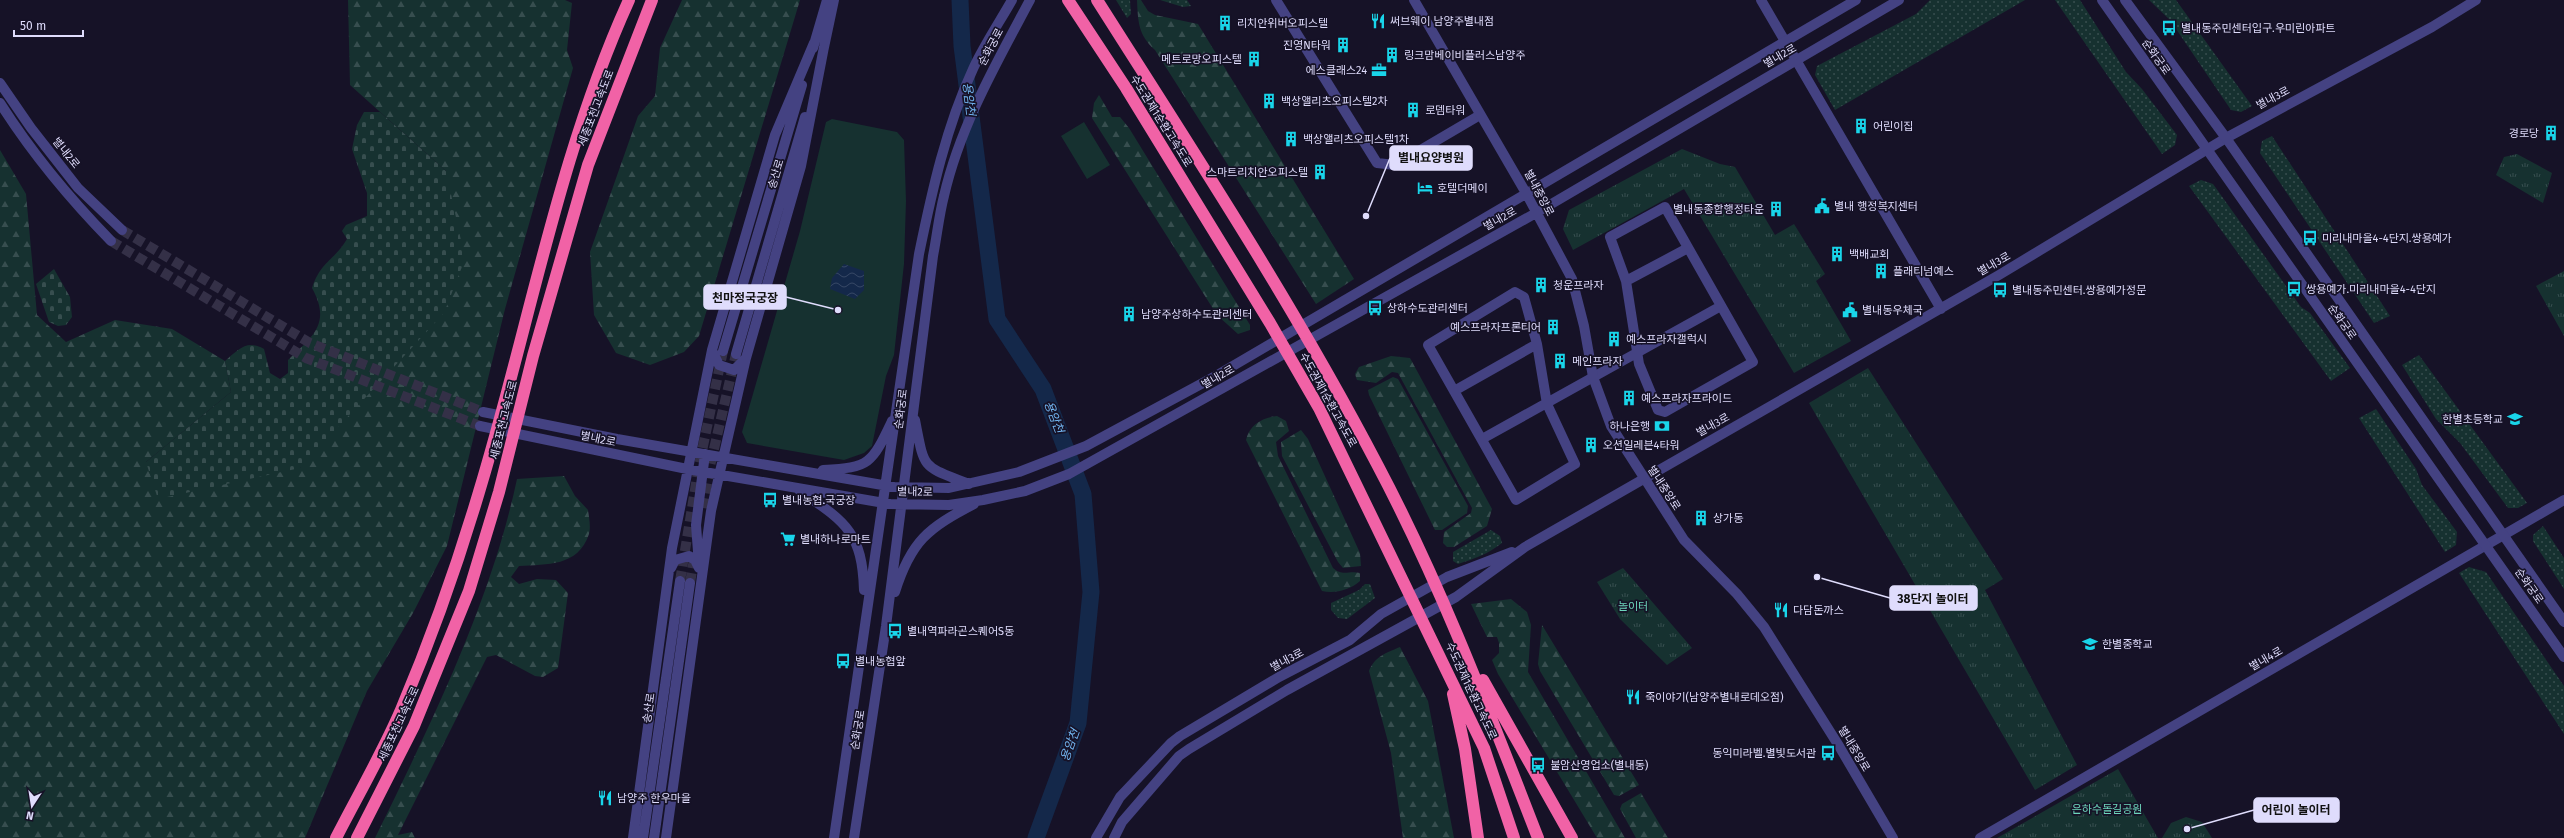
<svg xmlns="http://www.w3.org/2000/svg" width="2564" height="838" viewBox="0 0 2564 838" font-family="'Fira Sans','Noto Sans KR',sans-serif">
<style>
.grass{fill:url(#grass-dots)}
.forest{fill:url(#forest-firs)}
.cemetery{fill:url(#cemetery-stones)}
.park{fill:url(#park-tufts)}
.pitch{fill:#163130}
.water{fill:url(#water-waves)}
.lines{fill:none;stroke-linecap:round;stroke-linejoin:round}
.river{stroke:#14284a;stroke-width:17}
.tertiary-tunnel{stroke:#343047;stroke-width:10;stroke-dasharray:10 5;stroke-linecap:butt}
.minor{stroke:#444282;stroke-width:10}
.tertiary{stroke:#444282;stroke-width:10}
.motorway{stroke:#f162a6;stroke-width:12}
.labels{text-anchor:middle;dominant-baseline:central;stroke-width:3.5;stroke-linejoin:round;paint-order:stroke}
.poi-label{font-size:11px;fill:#dfdcfc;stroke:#161227;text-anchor:start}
.street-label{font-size:11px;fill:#dfdcfc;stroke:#161227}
.park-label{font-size:11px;fill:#6dd6bc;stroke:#161227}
.water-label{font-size:12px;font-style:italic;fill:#73b7f3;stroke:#161227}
.leader{fill:none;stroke:#dfdcfc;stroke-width:1.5}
.callout-dot{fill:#dfdcfc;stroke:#161227;stroke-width:1.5}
.callout{fill:#dfdcfc;stroke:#dfdcfc;stroke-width:1.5}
.callout-label{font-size:12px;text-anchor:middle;font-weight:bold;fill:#111}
</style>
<defs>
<pattern id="grass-dots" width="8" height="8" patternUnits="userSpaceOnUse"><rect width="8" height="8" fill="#163130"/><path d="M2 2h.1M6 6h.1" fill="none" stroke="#374e4f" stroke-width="1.8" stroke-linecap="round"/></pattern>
<pattern id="forest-firs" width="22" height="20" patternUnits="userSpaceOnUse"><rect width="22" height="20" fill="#163130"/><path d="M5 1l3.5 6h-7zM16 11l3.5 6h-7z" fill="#374e4f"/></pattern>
<pattern id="cemetery-stones" width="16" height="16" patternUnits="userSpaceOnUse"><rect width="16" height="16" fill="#163130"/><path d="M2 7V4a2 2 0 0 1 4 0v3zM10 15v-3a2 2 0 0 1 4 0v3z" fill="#374e4f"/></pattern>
<pattern id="park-tufts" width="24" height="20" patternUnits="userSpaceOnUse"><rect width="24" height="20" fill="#163130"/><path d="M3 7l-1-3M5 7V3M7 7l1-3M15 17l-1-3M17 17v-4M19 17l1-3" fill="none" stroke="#374e4f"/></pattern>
<pattern id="water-waves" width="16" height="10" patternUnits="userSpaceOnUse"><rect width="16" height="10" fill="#14284a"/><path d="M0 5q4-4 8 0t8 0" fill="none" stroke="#364765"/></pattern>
</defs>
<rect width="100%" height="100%" fill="#161227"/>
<!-- grass -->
<path class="grass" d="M 1116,0 L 1130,0 L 1131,14 L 1127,18 Z
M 1160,0 L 1187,0 L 1191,6 L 1183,7 Z
M 1930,0 L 2025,0 L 1835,110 L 1815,75 L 1817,66 L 1916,14 Z
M 2055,0 L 2080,0 L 2126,72 L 2142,89 L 2177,135 L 2175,145 L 2162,154 Z
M 2149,0 L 2176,0 L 2252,106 L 2241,112 L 2231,110 L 2170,20 Z
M 2272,136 L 2390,316 L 2374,323 L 2260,153 L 2262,141 Z
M 2201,180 L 2213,184 L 2301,307 L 2310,313 L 2350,368 L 2331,381 L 2189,186 Z
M 2419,355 L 2527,503 L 2518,508 L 2508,508 L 2460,443 L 2436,419 L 2402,365 Z
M 2376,409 L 2416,469 L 2422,485 L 2457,532 L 2456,545 L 2445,552 L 2359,418 Z
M 2543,526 L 2564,558 L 2564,589 L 2533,541 L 2533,535 Z
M 1491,530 L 1500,536 L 1502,543 C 1488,554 1474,559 1458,564 L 1453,561 L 1453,552 Z
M 2469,567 L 2486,572 L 2564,686 L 2564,734 L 2459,573 Z
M 1365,584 L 1370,584 L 1375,598 L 1347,619 L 1338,618 L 1331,610 L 1331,603 L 1359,590 Z"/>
<!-- forest -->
<path class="forest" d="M 348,0 L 565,0 L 572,3 L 567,50 L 573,68 L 505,309 L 447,546 L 413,613 L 367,691 L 305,838 L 0,838 L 0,150 L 26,194 L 37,315 L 66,342 L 115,320 L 172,329 L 225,361 L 231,392 L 146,462 L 300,468 L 446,171 L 350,85 Z
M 682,0 L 800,0 L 699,336 L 684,352 L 650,365 L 616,353 L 594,315 L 590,252 L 638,116 L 655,96 L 660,48 Z
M 1137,0 L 1141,0 L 1148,11 L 1155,15 L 1198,24 L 1354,279 L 1316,304 L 1155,50 C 1138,35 1138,21 1137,0 Z
M 1099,95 L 1112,117 L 1120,117 L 1129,128 L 1250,325 L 1250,330 L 1238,334 L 1217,315 L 1092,118 L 1094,103 Z
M 1391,356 L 1410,358 L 1492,509 L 1487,526 L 1454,547 L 1447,547 L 1443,543 L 1444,532 L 1471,513 L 1472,508 L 1398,373 L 1392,372 L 1376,383 L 1357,380 L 1355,374 L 1359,367 Z
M 1393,377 L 1398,379 L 1468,506 L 1467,513 L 1442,530 L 1435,530 L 1432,524 L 1369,395 L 1368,390 Z
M 1277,416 L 1286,421 L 1289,431 L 1276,442 L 1278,456 L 1333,568 C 1343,577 1349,570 1360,573 L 1360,581 C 1350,590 1335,594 1322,591 L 1246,440 C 1249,425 1263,417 1277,416 Z
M 1301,430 L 1308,439 L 1360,553 L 1361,566 L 1343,568 L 1338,562 L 1282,456 L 1281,442 Z
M 564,476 L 575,496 L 588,510 C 589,517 591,527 589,534 C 578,567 547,564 519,566 L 511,577 L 519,584 L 537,579 L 556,580 L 568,593 L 558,668 L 543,677 L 535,676 L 496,655 L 487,657 L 398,835 L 412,832 L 415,838 L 375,838 C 430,726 491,602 517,479 Z
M 1511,599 L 1527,612 L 1531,625 L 1528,672 L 1625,838 L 1597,838 L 1498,674 L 1492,660 L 1499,653 L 1499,643 L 1497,637 L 1487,637 L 1471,604 Z
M 1542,625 L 1639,785 L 1619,796 L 1614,795 L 1540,671 L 1538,664 Z
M 1400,647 L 1428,701 L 1454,838 L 1403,838 L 1391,753 L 1369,671 C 1375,656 1386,653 1400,647 Z
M 1641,793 L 1668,838 L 1636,838 L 1620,809 L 1622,804 Z"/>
<!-- cemetery -->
<path class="cemetery" d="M 364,112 L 380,112 L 446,171 L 465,259 L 444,313 L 300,468 L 158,499 L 146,462 L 231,392 L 225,361 C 238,350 247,339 264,349 L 270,373 L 280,379 L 288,373 L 288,360 C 312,337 332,324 312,288 C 321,261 334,261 347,239 L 342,231 L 346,225 L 367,216 L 367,193 L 352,149 L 357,125 Z
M 54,269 L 70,297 L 72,317 L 66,325 L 58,326 L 49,322 L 36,284 Z"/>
<!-- park -->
<path class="park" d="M 1682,149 L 1720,164 L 1735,167 L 1775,235 L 1794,224 L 1825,274 L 1816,281 L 1851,341 L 1794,373 L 1684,189 L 1573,250 L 1563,229 L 1569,210 Z
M 2517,154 L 2552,173 L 2543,203 L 2496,175 L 2504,157 Z
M 2564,271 L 2564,336 L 2536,286 Z
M 1868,368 L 2003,579 L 1985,590 L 2077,765 L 2035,790 L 1809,403 Z
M 1623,568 L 1692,648 L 1667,665 L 1620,619 L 1597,582 Z
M 2118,769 L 2158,838 L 1997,838 Z
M 2186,817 L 2202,822 L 2212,838 L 2162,838 L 2171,823 Z"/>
<!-- pitch -->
<path class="pitch" d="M 832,119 L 897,132 L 904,140 L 906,201 L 904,264 L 894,355 L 886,376 L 872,446 L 864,453 L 844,460 L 747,443 L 742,432 L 800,231 L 826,122 Z
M 1084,122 L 1110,165 L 1087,179 L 1061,136 Z"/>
<!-- water -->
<path class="water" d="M 844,264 L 864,271 L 864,290 L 855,299 L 830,289 L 832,278 Z"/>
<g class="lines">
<!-- river -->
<path class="river" d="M 960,0 L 962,46 L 997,319 L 1043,389 L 1083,494 L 1091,592 L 1078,723 L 1036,838"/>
<!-- tertiary-tunnel -->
<path class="tertiary-tunnel" d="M 122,230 L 310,343 L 483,412
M 111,241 L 306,358 L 480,426
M 703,508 L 710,466 L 736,354
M 680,581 L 699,465 L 723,351
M 690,583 L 695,553"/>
<!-- minor -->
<path class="minor" d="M 1276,0 L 1377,163 L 1395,165 L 1480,115
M 1761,0 L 1941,309
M 1665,207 L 1753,362 L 1665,412 L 1658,410 L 1639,364 L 1626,281 L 1610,237 Z
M 1626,281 L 1688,248
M 1515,292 L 1524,297 L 1537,344 L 1547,404 L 1575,464 L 1516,500 L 1428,345 Z
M 1454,391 L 1537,344
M 1482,439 L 1721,306
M 1096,838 L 1120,797 L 1171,743 L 1180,736 L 1279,677 L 1350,640 L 1381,614 L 1447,577 L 1512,552
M 1114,838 L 1122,822 L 1179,756 L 1189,749 L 1287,690 L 1456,597 L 1525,547 L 1999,275 L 2226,138 L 2432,27 L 2476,0
M 1980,838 L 2564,500"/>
<!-- tertiary -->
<path class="tertiary" d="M 1414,0 L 1526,193 L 1572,279 L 1584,326 L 1593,377 L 1611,426 L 1684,540 L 1737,594 L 1764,627 L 1839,746 L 1893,838
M 2102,0 L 2564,657
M 2125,0 L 2226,138 L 2564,622
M 813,48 L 827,0
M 823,52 L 834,0
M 0,83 L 31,128 L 78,188 L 122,230
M 0,103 C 33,155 69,198 111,241
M 712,350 L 719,365 L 734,370 L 746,358
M 723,351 L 802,85
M 736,354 L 805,117
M 483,412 L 617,439 L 894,487 L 949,488 L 1019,472 L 1086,446 L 1214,377 L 1856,0
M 915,420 C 925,471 921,465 969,484
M 480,426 L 687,469 L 890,504 L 949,505 L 983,500 L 1025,491 L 1069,474 L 1536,213 L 1899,0
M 823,470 C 870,468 872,463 892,421
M 799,490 C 845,522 862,531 864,590
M 699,565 L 696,525 L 705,454
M 671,568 L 675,560 L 689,556 L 695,560 L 699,568
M 895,592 C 911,541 928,528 974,504
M 633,838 L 672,548 L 712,350 L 775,135 L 814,43
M 643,838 L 680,581
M 654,838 L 690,583
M 666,838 L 711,511 L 746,358 L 801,166 L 824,47
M 834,838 L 919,254 C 932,191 946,127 973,69 C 984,45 999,23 1012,0
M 854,838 L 886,626 L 933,256 C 937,236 939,215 944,196 C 960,126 997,62 1030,0"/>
<!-- motorway -->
<path class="motorway" d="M 1068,0 L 1126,88 L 1270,323 L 1319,408 L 1484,748 L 1514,838
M 1097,0 C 1194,153 1294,305 1378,466 C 1441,585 1489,712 1538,838
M 1483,680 L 1572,838
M 1453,694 L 1465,749 L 1478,838
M 336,838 C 358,795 382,754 401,710 C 431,639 457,566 479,492 C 529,328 558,156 629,0
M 357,838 L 414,726 L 469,591 L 499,492 L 533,356 L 588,165 L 652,0"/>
</g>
<!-- icons -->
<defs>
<g id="restaurant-bare" transform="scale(1.2)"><path d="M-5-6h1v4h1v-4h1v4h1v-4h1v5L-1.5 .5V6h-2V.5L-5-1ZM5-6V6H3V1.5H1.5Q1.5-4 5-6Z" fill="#19d5ea" stroke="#161227" stroke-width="2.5" paint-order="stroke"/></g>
<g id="building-bare" transform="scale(1.2)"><path d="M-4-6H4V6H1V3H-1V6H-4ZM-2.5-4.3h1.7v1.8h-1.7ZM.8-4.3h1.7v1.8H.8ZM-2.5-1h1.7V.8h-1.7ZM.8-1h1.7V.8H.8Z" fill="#19d5ea" stroke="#161227" stroke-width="2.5" paint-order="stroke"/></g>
<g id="bus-bare" transform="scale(1.2)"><path d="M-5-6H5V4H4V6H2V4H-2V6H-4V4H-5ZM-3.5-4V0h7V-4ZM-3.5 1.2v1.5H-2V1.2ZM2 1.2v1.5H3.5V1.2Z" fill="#19d5ea" stroke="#161227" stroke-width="2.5" paint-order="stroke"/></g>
<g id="office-bare" transform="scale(1.2)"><path d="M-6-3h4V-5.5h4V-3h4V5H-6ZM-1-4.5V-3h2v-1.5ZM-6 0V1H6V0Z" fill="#19d5ea" stroke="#161227" stroke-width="2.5" paint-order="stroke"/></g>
<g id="hotel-bare" transform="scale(1.2)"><path d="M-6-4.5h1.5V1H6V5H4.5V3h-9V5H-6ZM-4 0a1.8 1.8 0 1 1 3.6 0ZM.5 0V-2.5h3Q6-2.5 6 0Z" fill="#19d5ea" stroke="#161227" stroke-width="2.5" paint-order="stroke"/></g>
<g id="civic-bare" transform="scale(1.2)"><path d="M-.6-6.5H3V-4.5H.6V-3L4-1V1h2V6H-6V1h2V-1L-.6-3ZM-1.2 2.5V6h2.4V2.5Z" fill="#19d5ea" stroke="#161227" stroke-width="2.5" paint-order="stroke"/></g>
<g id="school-bare" transform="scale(1.2)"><path d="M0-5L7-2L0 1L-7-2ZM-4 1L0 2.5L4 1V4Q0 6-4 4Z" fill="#19d5ea" stroke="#161227" stroke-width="2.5" paint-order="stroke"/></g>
<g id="bank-bare" transform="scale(1.2)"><path d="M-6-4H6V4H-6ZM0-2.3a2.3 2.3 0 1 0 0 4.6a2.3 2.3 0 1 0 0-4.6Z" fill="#19d5ea" stroke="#161227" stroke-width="2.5" paint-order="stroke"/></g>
<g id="supermarket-bare" transform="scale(1.2)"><path d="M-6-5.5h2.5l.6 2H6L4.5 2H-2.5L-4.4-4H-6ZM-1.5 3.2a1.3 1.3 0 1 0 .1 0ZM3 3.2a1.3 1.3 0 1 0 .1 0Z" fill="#19d5ea" stroke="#161227" stroke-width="2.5" paint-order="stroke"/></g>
</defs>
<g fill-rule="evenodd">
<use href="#restaurant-bare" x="1378" y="21"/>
<use href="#building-bare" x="1225" y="23"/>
<use href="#bus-bare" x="2169" y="28"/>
<use href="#building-bare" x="1343" y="45"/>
<use href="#building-bare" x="1392" y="55"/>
<use href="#building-bare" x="1254" y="59"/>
<use href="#office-bare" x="1379" y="70"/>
<use href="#building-bare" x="1269" y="101"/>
<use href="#building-bare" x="1413" y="110"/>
<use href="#building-bare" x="1861" y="126"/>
<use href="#building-bare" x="2551" y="133"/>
<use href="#building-bare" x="1291" y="139"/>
<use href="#building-bare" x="1320" y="172"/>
<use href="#hotel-bare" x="1425" y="188"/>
<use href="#civic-bare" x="1822" y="206"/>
<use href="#building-bare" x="1776" y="209"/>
<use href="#bus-bare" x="2310" y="238"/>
<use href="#building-bare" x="1837" y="254"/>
<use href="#building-bare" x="1881" y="271"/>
<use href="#building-bare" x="1541" y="285"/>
<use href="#bus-bare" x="2294" y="289"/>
<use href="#bus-bare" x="2000" y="290"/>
<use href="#bus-bare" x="1375" y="308"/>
<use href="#civic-bare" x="1850" y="310"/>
<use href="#building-bare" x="1129" y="314"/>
<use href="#building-bare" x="1553" y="327"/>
<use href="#building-bare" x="1614" y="339"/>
<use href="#building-bare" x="1560" y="361"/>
<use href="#building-bare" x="1629" y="398"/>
<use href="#school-bare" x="2515" y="419"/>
<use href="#bank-bare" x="1662" y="426"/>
<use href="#building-bare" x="1591" y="445"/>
<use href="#bus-bare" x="770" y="500"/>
<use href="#building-bare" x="1701" y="518"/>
<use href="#supermarket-bare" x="788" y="539"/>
<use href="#restaurant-bare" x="1781" y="610"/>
<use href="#bus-bare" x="895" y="631"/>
<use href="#school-bare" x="2090" y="644"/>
<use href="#bus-bare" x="843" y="661"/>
<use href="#restaurant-bare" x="1633" y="697"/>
<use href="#bus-bare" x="1828" y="753"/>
<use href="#bus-bare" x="1538" y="765"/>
<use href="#restaurant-bare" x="605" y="798"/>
</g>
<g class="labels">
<!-- poi labels -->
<g class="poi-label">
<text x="1390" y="21">써브웨이 남양주별내점</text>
<text x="1237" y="23">리치안위버오피스텔</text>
<text x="2181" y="28">별내동주민센터입구.우미린아파트</text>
<text x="1331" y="45" text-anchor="end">진영N타워</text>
<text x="1404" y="55">링크맘베이비플러스남양주</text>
<text x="1242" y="59" text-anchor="end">메트로망오피스텔</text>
<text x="1367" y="70" text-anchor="end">에스클래스24</text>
<text x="1281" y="101">백상앨리츠오피스텔2차</text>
<text x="1425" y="110">로뎀타워</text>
<text x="1873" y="126">어린이집</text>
<text x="2539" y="133" text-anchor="end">경로당</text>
<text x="1303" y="139">백상앨리츠오피스텔1차</text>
<text x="1308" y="172" text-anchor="end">스마트리치안오피스텔</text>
<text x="1437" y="188">호텔더메이</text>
<text x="1834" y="206">별내 행정복지센터</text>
<text x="1764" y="209" text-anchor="end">별내동종합행정타운</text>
<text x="2322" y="238">미리내마을4-4단지.쌍용예가</text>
<text x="1849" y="254">백배교회</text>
<text x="1893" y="271">플래티넘예스</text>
<text x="1553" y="285">청운프라자</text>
<text x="2306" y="289">쌍용예가.미리내마을4-4단지</text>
<text x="2012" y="290">별내동주민센터.쌍용예가정문</text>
<text x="1387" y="308">상하수도관리센터</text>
<text x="1862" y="310">별내동우체국</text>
<text x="1141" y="314">남양주상하수도관리센터</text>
<text x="1541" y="327" text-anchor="end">예스프라자프론티어</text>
<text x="1626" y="339">예스프라자갤럭시</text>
<text x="1572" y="361">메인프라자</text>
<text x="1641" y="398">예스프라자프라이드</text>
<text x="2503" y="419" text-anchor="end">한별초등학교</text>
<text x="1650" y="426" text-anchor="end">하나은행</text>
<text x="1603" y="445">오션일레븐4타워</text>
<text x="782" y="500">별내농협.국궁장</text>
<text x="1713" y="518">상가동</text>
<text x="800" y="539">별내하나로마트</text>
<text x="1793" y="610">다담돈까스</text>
<text x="907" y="631">별내역파라곤스퀘어S동</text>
<text x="2102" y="644">한별중학교</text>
<text x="855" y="661">별내농협앞</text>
<text x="1645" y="697">죽이야기(남양주별내로데오점)</text>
<text x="1816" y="753" text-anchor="end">동익미라벨.별빛도서관</text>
<text x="1550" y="765">불암산영업소(별내동)</text>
<text x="617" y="798">남양주 한우마을</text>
</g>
<!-- street labels -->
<g class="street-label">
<text transform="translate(991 47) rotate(-62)">순화궁로</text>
<text transform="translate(1780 56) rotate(-30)">별내2로</text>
<text transform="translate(2156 57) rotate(55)">순화궁로</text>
<text transform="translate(2273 98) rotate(-28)">별내3로</text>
<text transform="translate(596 108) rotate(-69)">세종포천고속도로</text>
<text transform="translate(1161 121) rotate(58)">수도권제1순환고속도로</text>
<text transform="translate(66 153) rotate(51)">별내2로</text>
<text transform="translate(776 174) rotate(-73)">송산로</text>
<text transform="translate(1539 193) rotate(62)">별내중앙로</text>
<text transform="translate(1500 219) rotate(-29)">별내2로</text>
<text transform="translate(1994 264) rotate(-30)">별내3로</text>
<text transform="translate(2342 322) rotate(55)">순화궁로</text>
<text transform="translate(1218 377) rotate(-30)">별내2로</text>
<text transform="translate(1328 400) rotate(61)">수도권제1순환고속도로</text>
<text transform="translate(901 409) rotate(-83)">순화궁로</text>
<text transform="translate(504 420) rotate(-76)">세종포천고속도로</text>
<text transform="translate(1713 425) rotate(-29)">별내3로</text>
<text transform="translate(598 439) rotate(12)">별내2로</text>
<text transform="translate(1664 488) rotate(57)">별내중앙로</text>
<text transform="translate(915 492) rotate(1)">별내2로</text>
<text transform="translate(2529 586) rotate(55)">순화궁로</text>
<text transform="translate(2266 659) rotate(-30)">별내4로</text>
<text transform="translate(1287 660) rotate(-28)">별내3로</text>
<text transform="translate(1471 691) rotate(65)">수도권제1순환고속도로</text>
<text transform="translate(649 708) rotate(-82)">송산로</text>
<text transform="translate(399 724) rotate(-65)">세종포천고속도로</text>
<text transform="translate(858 730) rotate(-81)">순화궁로</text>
<text transform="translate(1854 749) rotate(59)">별내중앙로</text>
</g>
<!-- park labels -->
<g class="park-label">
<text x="1633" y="606">놀이터</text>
<text x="2107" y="809">은하수돌길공원</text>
</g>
<!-- water labels -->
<g class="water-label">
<text transform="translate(969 99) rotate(83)">용암천</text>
<text transform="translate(1054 417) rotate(69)">용암천</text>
<text transform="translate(1070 745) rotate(-70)">용암천</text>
</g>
</g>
<!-- callouts -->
<path class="leader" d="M1366 216L1390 158M838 310L786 297M1817 577L1890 598M2187 829L2254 810"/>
<g class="callout-dot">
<circle cx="1366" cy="216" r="4"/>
<circle cx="838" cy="310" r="4"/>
<circle cx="1817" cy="577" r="4"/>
<circle cx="2187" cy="829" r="4"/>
</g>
<g class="callout">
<rect x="1390" y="146" width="82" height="24" rx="4"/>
<rect x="704" y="285" width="82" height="24" rx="4"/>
<rect x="1890" y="586" width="87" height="24" rx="4"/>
<rect x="2254" y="798" width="85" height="24" rx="4"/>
</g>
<g class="callout-label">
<text x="1431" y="162">별내요양병원</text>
<text x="745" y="302">천마정국궁장</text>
<text x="1933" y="603">38단지 놀이터</text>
<text x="2296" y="814">어린이 놀이터</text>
</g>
<!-- north arrow -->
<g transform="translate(32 806) rotate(192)" stroke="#161227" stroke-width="3" paint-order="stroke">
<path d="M0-3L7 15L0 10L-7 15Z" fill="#dfdcfc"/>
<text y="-6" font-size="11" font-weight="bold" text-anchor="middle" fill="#dfdcfc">N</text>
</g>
<!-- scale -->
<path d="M14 30v6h69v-6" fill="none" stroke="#dfdcfc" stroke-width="2"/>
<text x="20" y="30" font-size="12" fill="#dfdcfc" stroke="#161227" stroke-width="3" paint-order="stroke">50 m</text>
</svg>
